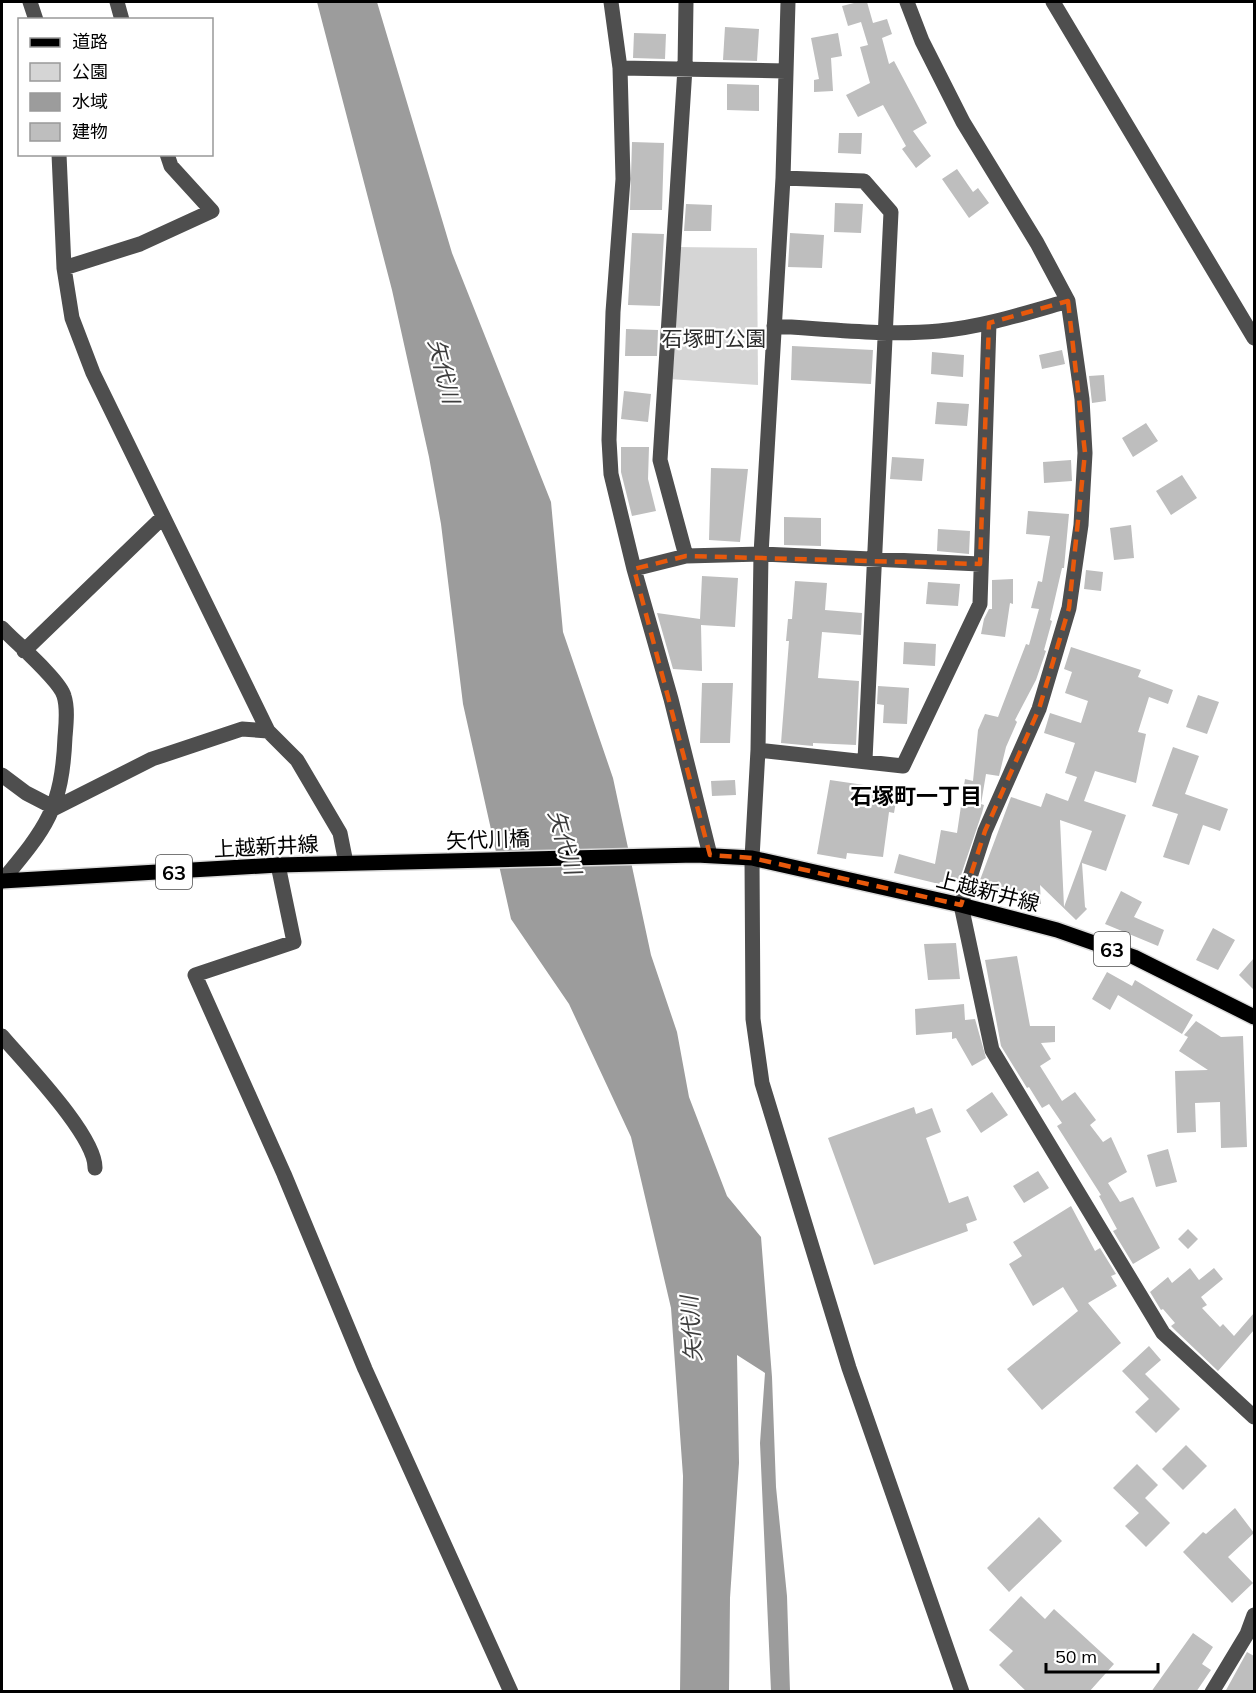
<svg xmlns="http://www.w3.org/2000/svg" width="1256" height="1693" viewBox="0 0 1256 1693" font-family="Mulish,'Noto Sans JP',sans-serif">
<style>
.green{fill:#d5d5d5}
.water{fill:#9c9c9c}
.building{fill:#bebebe;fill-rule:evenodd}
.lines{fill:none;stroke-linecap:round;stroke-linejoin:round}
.major-casing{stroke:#dbdbdb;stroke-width:18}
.minor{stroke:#4e4e4e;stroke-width:15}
.major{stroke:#000;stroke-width:15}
.marked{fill:none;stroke:#e8590c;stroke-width:4.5;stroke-dasharray:12 8;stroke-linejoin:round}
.labels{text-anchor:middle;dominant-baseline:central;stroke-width:4.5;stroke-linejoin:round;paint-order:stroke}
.shield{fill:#fff;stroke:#4c4c4c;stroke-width:1.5}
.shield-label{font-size:20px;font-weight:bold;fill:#000}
.park-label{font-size:21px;fill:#2c2c2c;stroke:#fff}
.street-label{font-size:21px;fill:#000;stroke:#fff}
.water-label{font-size:22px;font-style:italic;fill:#3d3d3d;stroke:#fff}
.neighbourhood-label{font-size:22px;font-weight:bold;fill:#000;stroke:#fff}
</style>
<rect width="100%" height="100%" fill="#fff"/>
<!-- green -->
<path class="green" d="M 675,247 L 757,248 L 758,385 L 669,379 Z"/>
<!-- water -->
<path class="water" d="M 317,2 L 377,2 L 452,253 L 551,502 L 563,632 L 613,778 L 651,955 L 677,1032 L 689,1097 L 727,1196 L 761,1237 L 772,1377 L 776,1487 L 787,1596 L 790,1691 L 771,1691 L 760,1443 L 765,1373 L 737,1355 L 739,1463 L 730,1598 L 729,1691 L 680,1691 L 683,1476 L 671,1308 L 631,1137 L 569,1004 L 511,919 L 463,704 L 441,524 L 429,457 L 392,290 Z"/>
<!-- building -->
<path class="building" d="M 858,2 L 867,2 L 873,23 L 887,19 L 892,34 L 882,38 L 889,64 L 894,61 L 927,123 L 913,131 L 931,156 L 916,168 L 902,149 L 906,146 L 883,105 L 858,117 L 846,95 L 870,83 L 860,47 L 868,45 L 861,22 L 848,26 L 842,6 Z
M 725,27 L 759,29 L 757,61 L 723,60 Z
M 634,33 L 666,34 L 665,59 L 633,58 Z
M 838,33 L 842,56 L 831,58 L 833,91 L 814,92 L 814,80 L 819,79 L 811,38 Z
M 727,84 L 759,85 L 759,111 L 727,110 Z
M 839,133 L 862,133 L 861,154 L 838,153 Z
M 632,142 L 664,143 L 662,210 L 630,210 Z
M 957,169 L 973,192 L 978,188 L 989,203 L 969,218 L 942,179 Z
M 835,203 L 863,204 L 861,233 L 834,232 Z
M 686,204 L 712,205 L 711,231 L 684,231 Z
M 632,233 L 664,234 L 660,306 L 628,305 Z
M 790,233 L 824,235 L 822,268 L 788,267 Z
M 626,329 L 658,330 L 657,356 L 625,356 Z
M 792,346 L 873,350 L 871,384 L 791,380 Z
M 1062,350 L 1065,364 L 1042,369 L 1039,355 Z
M 932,352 L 964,355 L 963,377 L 931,374 Z
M 1104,375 L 1106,401 L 1092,403 L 1089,376 Z
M 624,391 L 651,394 L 648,422 L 621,419 Z
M 937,402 L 969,404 L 967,426 L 935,424 Z
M 1146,423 L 1158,441 L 1133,457 L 1122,438 Z
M 621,447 L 649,447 L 648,479 L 656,511 L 632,516 L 621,472 Z
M 892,457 L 924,459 L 922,481 L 890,479 Z
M 1071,460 L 1072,481 L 1044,483 L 1043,462 Z
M 711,468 L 748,469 L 740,542 L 709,540 Z
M 1182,475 L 1197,498 L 1171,515 L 1156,491 Z
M 1028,511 L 1069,514 L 1064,568 L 1062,568 L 1050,620 L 1052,621 L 1044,650 L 1046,651 L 1036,680 L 1015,720 L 1017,722 L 1006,747 L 999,776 L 986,774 L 981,804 L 984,805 L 982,813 L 959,881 L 940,882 L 939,884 L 894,873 L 899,854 L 935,864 L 941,830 L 957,833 L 965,779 L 973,781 L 978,730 L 985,714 L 998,717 L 1026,644 L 1029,645 L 1039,609 L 1031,608 L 1038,581 L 1042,582 L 1050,536 L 1026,534 Z
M 784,517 L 821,518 L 821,546 L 784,545 Z
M 1131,525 L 1134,558 L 1114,560 L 1110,528 Z
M 938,529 L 970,531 L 969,554 L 937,551 Z
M 1086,570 L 1103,572 L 1101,591 L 1084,589 Z
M 702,576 L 738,578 L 735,627 L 701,625 L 702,671 L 673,669 L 657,613 L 700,619 Z
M 1013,579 L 1013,604 L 1010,603 L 1005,637 L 981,634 L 984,619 L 989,609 L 992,609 L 992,580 Z
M 795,581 L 827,583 L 825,610 L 862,613 L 861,635 L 822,632 L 818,678 L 859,681 L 856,745 L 813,743 L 813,746 L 781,743 L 789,641 L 786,641 L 788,619 L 792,619 Z
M 928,582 L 960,584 L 958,606 L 926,604 Z
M 904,642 L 936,644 L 935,666 L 903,664 Z
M 1071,647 L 1141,670 L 1138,677 L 1173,690 L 1168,704 L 1149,697 L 1138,732 L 1146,734 L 1136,783 L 1095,771 L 1084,801 L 1126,815 L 1106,871 L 1082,863 L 1085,907 L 1087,909 L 1076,920 L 1040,885 L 1041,904 L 1024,905 L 1024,892 L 986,894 L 985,879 L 980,880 L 1011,797 L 1041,807 L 1046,793 L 1068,801 L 1077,777 L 1065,773 L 1075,743 L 1044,733 L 1050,713 L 1081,723 L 1088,701 L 1065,693 L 1072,672 L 1064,669 ZM 1060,820 L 1092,831 L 1064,907 Z
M 702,683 L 733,683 L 730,743 L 700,743 Z
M 878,686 L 909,688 L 907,724 L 883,723 L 884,705 L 877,704 Z
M 1198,695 L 1219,702 L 1207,734 L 1186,727 Z
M 1173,747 L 1199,756 L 1185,794 L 1228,809 L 1220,831 L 1203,825 L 1189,865 L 1163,857 L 1178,814 L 1152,806 Z
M 735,780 L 736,795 L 712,796 L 711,781 Z
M 830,780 L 898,790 L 894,813 L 889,812 L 883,857 L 847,853 L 846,859 L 817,854 Z
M 1121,891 L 1142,902 L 1134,917 L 1164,930 L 1158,946 L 1105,924 Z
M 1213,928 L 1235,940 L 1218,970 L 1196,960 Z
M 956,943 L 960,979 L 928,980 L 924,944 Z
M 1017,956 L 1030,1026 L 1055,1026 L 1055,1042 L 1041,1043 L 1051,1059 L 1040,1066 L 1062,1101 L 1075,1092 L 1096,1120 L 1090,1125 L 1103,1142 L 1111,1137 L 1127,1172 L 1108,1183 L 1120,1202 L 1133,1197 L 1160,1248 L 1133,1264 L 1113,1231 L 1117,1229 L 1099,1196 L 1101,1195 L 1057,1126 L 1062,1123 L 1049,1104 L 1042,1108 L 1029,1087 L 1027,1088 L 1001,1046 L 985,960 Z
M 1254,958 L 1254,990 L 1239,975 Z
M 1107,972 L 1132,986 L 1135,980 L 1193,1015 L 1182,1034 L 1118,995 L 1110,1010 L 1092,999 Z
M 964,1004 L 965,1020 L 975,1019 L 986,1058 L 972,1066 L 956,1038 L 952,1039 L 952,1032 L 916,1035 L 915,1009 Z
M 1196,1021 L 1221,1037 L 1243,1036 L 1247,1147 L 1221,1148 L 1220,1102 L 1195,1103 L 1196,1132 L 1177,1133 L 1175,1071 L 1208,1070 L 1179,1051 L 1188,1037 L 1184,1035 Z
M 992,1092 L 1008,1115 L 981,1133 L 966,1110 Z
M 914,1107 L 916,1114 L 932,1108 L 941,1132 L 926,1138 L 949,1203 L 968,1196 L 977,1220 L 966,1224 L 968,1231 L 874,1265 L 828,1138 Z
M 1168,1149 L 1177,1182 L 1156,1187 L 1147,1155 Z
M 1038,1171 L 1049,1188 L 1024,1203 L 1013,1186 Z
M 1071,1206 L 1095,1251 L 1100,1248 L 1116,1274 L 1111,1276 L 1117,1286 L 1088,1303 L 1121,1343 L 1042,1410 L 1007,1369 L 1078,1311 L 1063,1287 L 1033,1306 L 1009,1264 L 1022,1256 L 1013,1242 Z
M 1188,1229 L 1198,1239 L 1188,1249 L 1178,1239 Z
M 1190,1268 L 1199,1280 L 1214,1268 L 1223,1279 L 1201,1297 L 1207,1305 L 1202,1308 L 1220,1327 L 1223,1324 L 1234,1336 L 1254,1313 L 1254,1330 L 1218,1371 L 1177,1332 L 1171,1326 L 1175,1323 L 1163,1309 L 1161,1310 L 1150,1292 L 1168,1277 L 1172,1283 Z
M 1149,1346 L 1161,1360 L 1145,1374 L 1180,1409 L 1156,1433 L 1135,1412 L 1149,1399 L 1122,1371 Z
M 1186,1445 L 1207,1466 L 1183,1490 L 1162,1469 Z
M 1137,1464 L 1158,1485 L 1145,1498 L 1170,1523 L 1146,1547 L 1125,1526 L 1139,1513 L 1113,1488 Z
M 1235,1508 L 1254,1533 L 1228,1557 L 1253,1583 L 1232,1603 L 1183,1552 L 1203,1532 L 1206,1534 Z
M 1039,1517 L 1062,1541 L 1009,1592 L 987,1568 Z
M 1021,1596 L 1045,1619 L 1054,1609 L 1114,1664 L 1089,1692 L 1027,1692 L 999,1665 L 1013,1651 L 989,1630 Z
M 1193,1633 L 1213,1647 L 1202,1664 L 1211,1670 L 1196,1692 L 1151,1692 Z
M 1247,1652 L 1254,1656 L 1254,1692 L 1225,1692 Z"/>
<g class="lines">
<!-- major casing -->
<g class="major-casing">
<path id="major" d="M 2,881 L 278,865 L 696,855 L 752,858 L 961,905 L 1057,930 L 1134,957 L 1254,1017"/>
</g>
<!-- minor -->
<path class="minor" d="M 30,2 L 36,20
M 117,2 L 122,20
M 611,2 L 620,68 L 623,179 L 613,312 L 609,440 L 611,474 L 634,569 L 671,699 L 710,855
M 686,2 L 685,68 L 660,460 L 686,556
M 788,2 L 783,178 L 761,554 L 758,750 L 752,858 L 753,1019 L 762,1083 L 849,1368 L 962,1692
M 907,2 L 922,41 L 963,122 L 1037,243 L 1068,301 L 1082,399 L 1085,453 L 1081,525 L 1069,608 L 1039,709 L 985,831 L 961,905 L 992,1050 L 1163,1333 L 1254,1417
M 1053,2 L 1254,338
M 620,68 L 786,71
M 59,154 L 64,268 L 72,318 L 93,373 L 268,731 L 297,760 L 340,833 L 346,863
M 783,178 L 864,181 L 891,212 L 865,760
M 64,268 L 140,244 L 212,211 L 171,166 L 167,154
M 774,326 C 829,329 885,336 939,331 C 983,327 1026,313 1068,301
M 634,569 L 686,556 L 761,554 L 980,564
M 2,628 C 15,642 60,680 64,696 C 68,708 66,725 65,737 C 62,809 46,828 2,881
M 24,651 L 163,517
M 758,750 L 903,766 L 980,604 L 989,323
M 2,775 L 26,793 L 55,808
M 55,808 L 152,759 L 242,729 L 268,731
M 278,865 L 294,942 L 195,975 L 284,1174 L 365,1369 L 511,1692
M 2,1036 C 24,1062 96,1136 95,1168
M 1212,1692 L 1247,1634 L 1254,1615"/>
<!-- major -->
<use href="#major" class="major"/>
</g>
<!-- marked area -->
<path class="marked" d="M 1068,301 L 1085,453 L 1069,608 L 1039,709 L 985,831 L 961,905 L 752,858 L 710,855 L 634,569 L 686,556 L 980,564 L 989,323 Z"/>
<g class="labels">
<!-- shield labels -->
<g class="shield">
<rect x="156" y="855" width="36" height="34" rx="4.5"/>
<rect x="1094" y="932" width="36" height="34" rx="4.5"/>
</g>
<g class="shield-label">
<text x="174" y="872">63</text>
<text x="1112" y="949">63</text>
</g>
<!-- park labels -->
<g class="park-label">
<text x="714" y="338">石塚町公園</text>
</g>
<!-- street labels -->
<g class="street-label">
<text transform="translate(488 839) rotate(-2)">矢代川橋</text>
<text transform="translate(266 846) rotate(-3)">上越新井線</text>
<text transform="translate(988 891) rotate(14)">上越新井線</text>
</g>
<!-- water labels -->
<g class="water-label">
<text transform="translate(444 371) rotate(76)">矢代川</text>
<text transform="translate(565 842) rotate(74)">矢代川</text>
<text transform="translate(691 1329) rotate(-94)">矢代川</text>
</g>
<!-- neighbourhood labels -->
<g class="neighbourhood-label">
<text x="916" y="796">石塚町一丁目</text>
</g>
</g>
<!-- border -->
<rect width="1256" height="1693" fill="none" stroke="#000000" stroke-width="6"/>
<!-- legend -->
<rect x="18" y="18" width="195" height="138" fill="#ffffff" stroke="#999999" stroke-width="1.5"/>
<rect x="30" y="38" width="30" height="9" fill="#000000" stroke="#999999" stroke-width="1.5"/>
<text x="72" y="48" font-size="18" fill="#000000">道路</text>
<rect x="30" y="63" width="30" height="18" fill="#d5d5d5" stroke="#999999" stroke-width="1.5"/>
<text x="72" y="78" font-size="18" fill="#000000">公園</text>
<rect x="30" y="93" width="30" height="18" fill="#9c9c9c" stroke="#999999" stroke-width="1.5"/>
<text x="72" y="108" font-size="18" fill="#000000">水域</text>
<rect x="30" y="123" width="30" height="18" fill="#bebebe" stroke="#999999" stroke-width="1.5"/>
<text x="72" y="138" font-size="18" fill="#000000">建物</text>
<!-- scale -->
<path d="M1046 1663v9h112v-9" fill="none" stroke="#000000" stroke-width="3"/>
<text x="1055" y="1663" font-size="18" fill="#000000" stroke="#ffffff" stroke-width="4.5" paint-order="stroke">50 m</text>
</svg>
